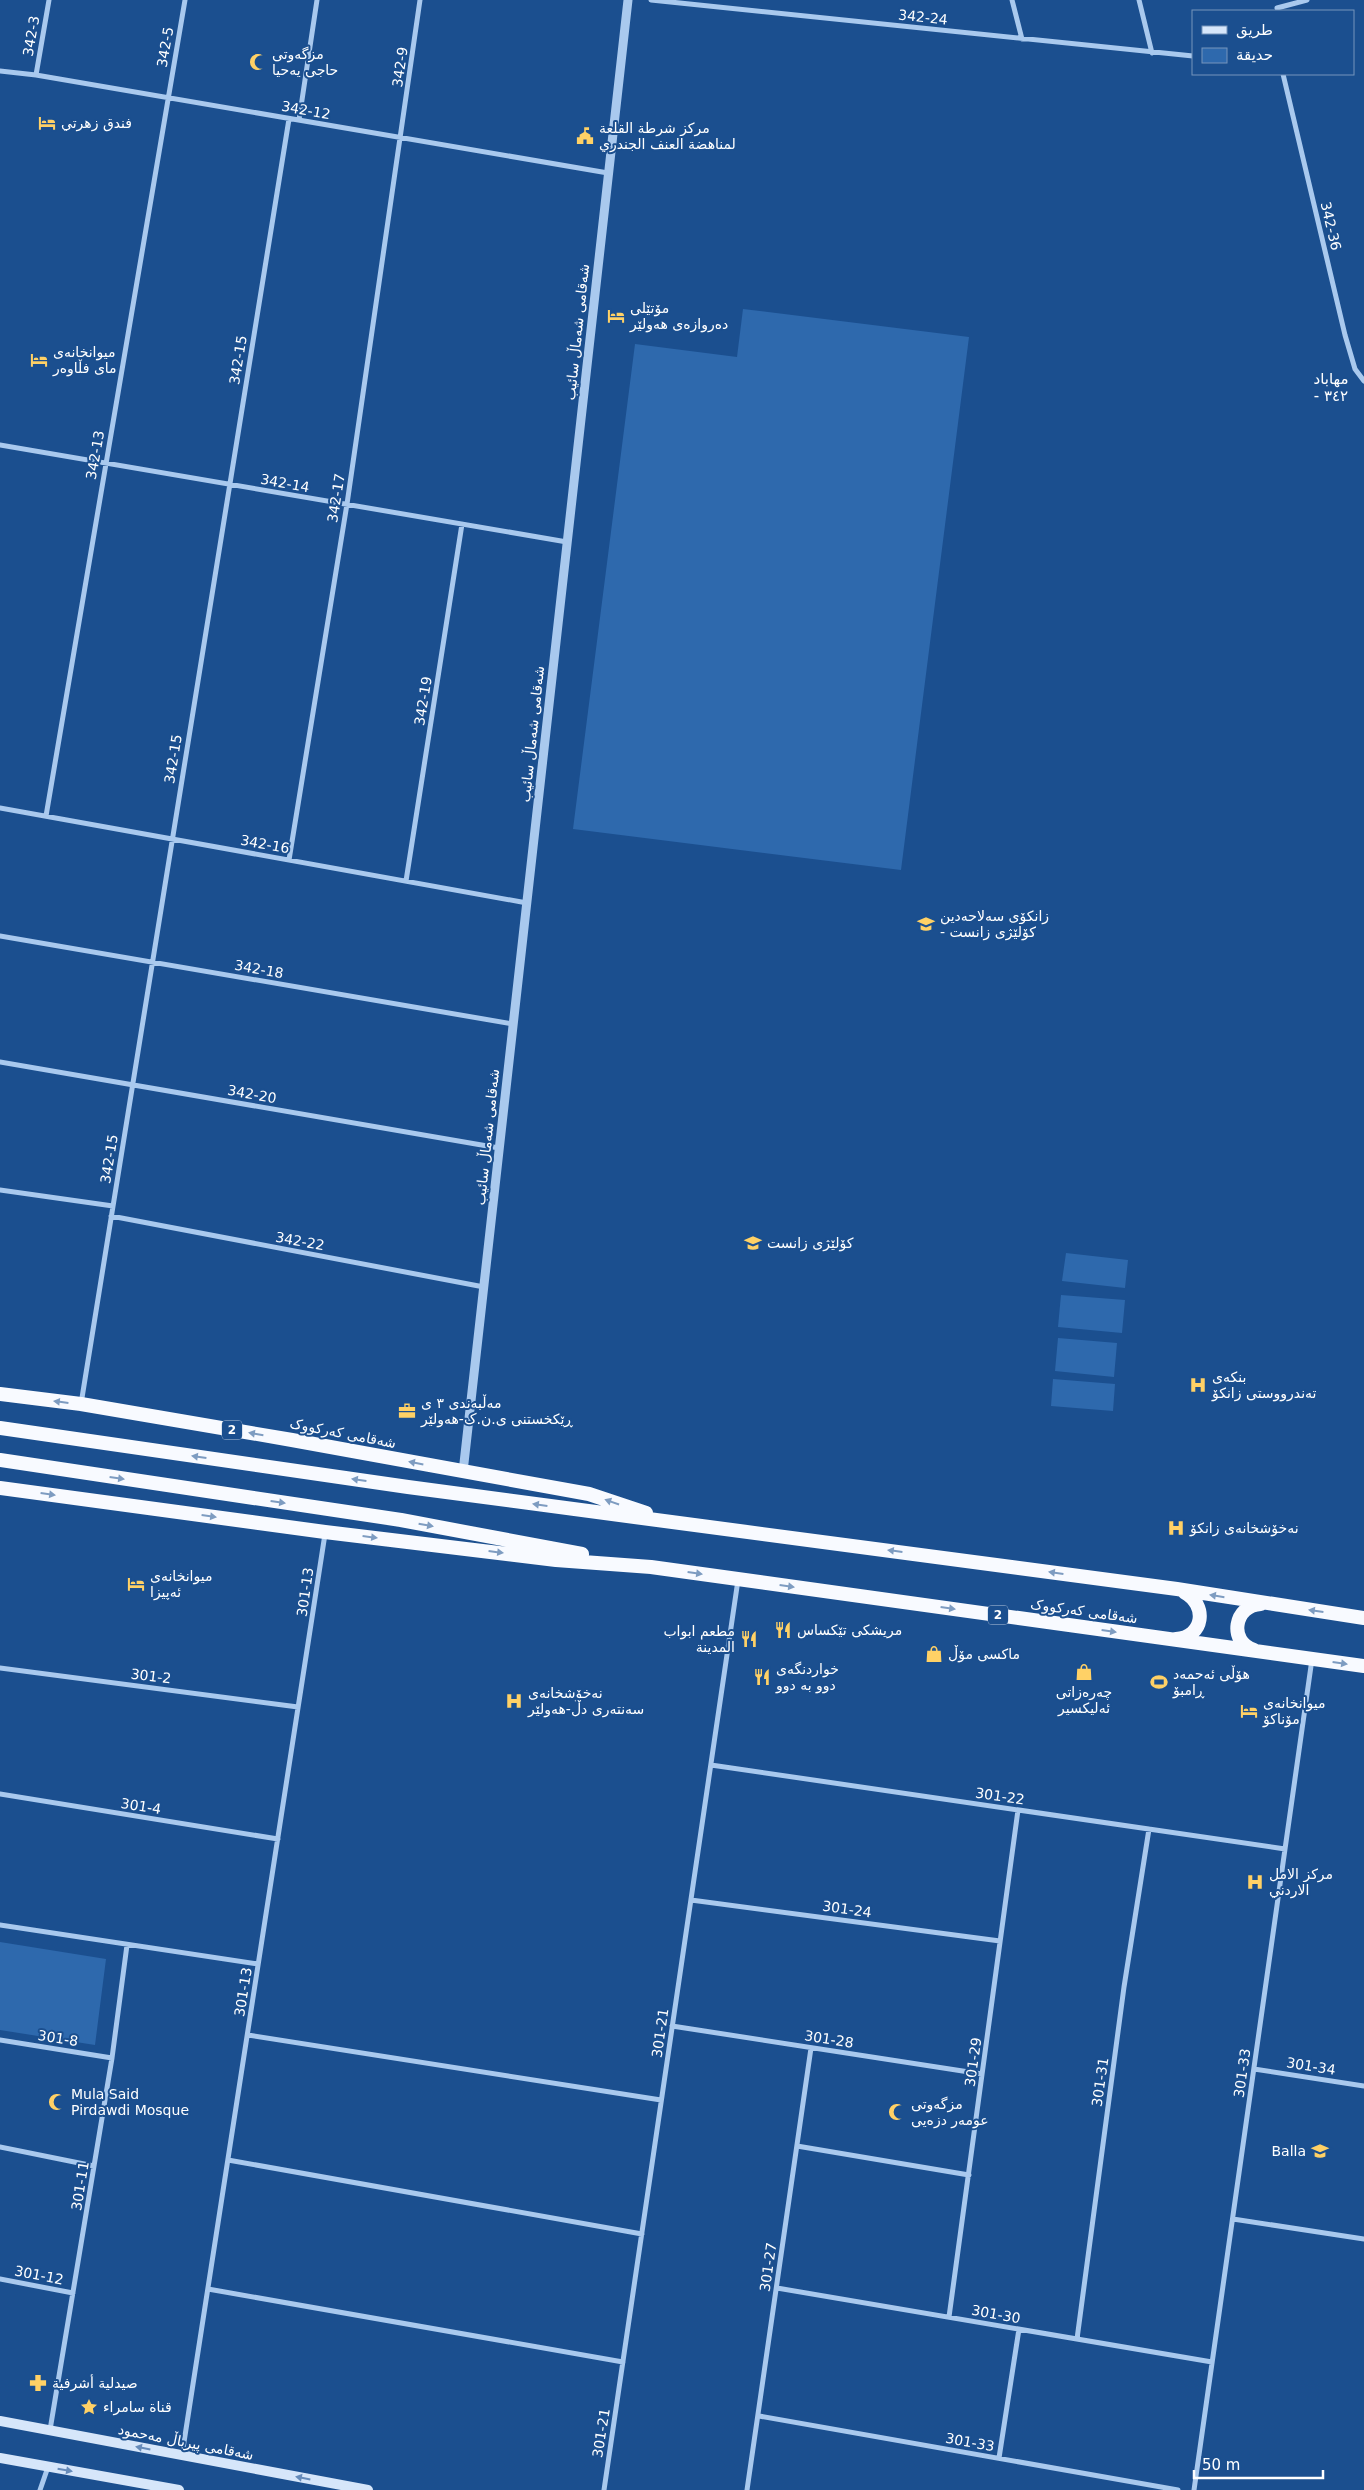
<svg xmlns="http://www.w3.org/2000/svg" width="1364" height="2490" viewBox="0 0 1364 2490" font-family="'DejaVu Sans','Noto Naskh Arabic',sans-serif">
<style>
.green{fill:#2e69ad}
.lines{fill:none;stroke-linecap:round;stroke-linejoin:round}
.minor{stroke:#a9c9ee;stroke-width:5}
.tertiary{stroke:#a9c9ee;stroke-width:9}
.secondary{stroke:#d6e6fa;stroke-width:10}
.trunk{stroke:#f8faff;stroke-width:14}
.oneway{fill:#7e9cc1}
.oneway2{fill:#668bba}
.labels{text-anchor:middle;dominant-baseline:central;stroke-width:4;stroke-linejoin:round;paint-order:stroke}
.shield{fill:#1b4f8f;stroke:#bbcadd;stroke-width:1}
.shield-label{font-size:12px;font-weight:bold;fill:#fff}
.street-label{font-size:14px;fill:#fff;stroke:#1b4f8f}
.poi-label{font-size:14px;fill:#fff;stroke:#1b4f8f;text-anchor:start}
.neighbourhood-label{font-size:15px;fill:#fff;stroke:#1b4f8f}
</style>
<rect width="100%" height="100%" fill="#1b4f8f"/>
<!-- green -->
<path class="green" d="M 743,309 L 969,337 L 901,870 L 573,829 L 635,344 L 737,357 Z
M 1066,1253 L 1128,1260 L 1125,1288 L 1062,1281 Z
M 1061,1295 L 1125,1300 L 1122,1333 L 1058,1327 Z
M 1058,1338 L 1117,1343 L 1114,1377 L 1055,1371 Z
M 1053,1379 L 1115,1384 L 1113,1411 L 1051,1406 Z
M 0,1942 L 106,1959 L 95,2045 L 0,2030 Z"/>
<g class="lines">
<!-- minor -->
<path class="minor" d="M 651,0 L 1193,56
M 1012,0 L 1022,39
M 1139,0 L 1152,53
M 1277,8 L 1307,0
M 0,71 L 36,75 L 608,173
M 1283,74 L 1345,335 L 1355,369 L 1364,381
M 36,75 L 49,0
M 299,120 L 317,0
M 0,445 L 567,542
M 0,808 L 527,903
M 46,816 L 185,0
M 289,860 L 347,504 L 420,0
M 406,881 L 462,524
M 0,936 L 513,1024
M 0,1062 L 499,1148
M 0,1190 L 113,1206
M 111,1216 L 484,1287
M 81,1404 L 289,119
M 0,1668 L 298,1707
M 711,1765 L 1285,1849
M 0,1794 L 278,1839
M 691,1900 L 1000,1941
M 0,1925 L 258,1964
M 672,2026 L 982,2074
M 248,2035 L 661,2100
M 0,2040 L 112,2058
M 1254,2069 L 1364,2086
M 797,2146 L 969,2175
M 0,2147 L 94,2166
M 228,2160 L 642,2234
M 1233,2219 L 1364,2239
M 0,2279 L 73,2293
M 777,2288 L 1212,2362
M 208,2289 L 623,2362
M 949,2317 L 1018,1810
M 1077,2339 L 1124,1987 L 1149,1829
M 759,2416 L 1178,2490
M 50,2430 L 112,2058 L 127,1945
M 182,2455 L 325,1534
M 999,2458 L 1019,2329
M 40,2490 L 48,2467
M 604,2490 L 738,1580
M 747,2490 L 811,2048
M 1194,2490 L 1312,1659"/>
<!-- tertiary -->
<path class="tertiary" d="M 463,1472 L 628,0"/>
<!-- secondary -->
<path class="secondary" d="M 0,2421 L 368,2490
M 0,2458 L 179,2490"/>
<!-- trunk -->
<path class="trunk" d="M 0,1394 L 81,1404 L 292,1440 L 589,1494 L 646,1513
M 0,1428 L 408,1487 L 1177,1589 L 1364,1618
M 0,1460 L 401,1520 L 582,1554
M 0,1488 L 325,1532 L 556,1560 L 651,1567 L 1364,1666
M 1176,1639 C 1204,1637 1208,1605 1184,1592
M 1254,1650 C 1228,1642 1234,1605 1261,1604"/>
</g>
<!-- one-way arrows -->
<defs><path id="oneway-solid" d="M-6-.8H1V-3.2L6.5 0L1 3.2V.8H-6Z" transform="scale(1.25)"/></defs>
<g class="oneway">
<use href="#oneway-solid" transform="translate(61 1402) rotate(-173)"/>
<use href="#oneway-solid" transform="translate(256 1434) rotate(-170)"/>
<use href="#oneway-solid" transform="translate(199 1457) rotate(-172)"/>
<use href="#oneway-solid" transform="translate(416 1463) rotate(-169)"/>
<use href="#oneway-solid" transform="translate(117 1478) rotate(8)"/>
<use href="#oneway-solid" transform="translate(359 1480) rotate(-172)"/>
<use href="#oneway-solid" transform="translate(48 1494) rotate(8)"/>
<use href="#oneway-solid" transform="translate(278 1502) rotate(8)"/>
<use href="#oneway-solid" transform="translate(612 1502) rotate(-161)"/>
<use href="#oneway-solid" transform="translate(540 1505) rotate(-172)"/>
<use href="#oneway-solid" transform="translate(209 1516) rotate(8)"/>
<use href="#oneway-solid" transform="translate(426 1525) rotate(10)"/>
<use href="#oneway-solid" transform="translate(370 1537) rotate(7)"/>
<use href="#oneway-solid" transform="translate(895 1551) rotate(-173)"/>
<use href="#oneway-solid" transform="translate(496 1552) rotate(7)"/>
<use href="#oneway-solid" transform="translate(695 1573) rotate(8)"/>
<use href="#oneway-solid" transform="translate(1056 1573) rotate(-172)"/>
<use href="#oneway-solid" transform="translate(787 1586) rotate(8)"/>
<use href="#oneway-solid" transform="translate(1217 1596) rotate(-171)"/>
<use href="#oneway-solid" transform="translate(948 1608) rotate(8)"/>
<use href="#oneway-solid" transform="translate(1316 1611) rotate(-172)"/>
<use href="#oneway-solid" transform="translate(1109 1631) rotate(8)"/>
<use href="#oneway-solid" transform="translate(1340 1663) rotate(8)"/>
</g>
<g class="oneway2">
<use href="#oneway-solid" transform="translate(143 2448) rotate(-169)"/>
<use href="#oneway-solid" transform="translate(65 2470) rotate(10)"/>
<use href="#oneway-solid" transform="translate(303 2478) rotate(-169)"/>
</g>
<!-- icons -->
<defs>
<g id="mosque-bare" transform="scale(1.35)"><path d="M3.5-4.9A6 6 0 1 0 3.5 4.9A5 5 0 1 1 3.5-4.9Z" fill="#ffd166" stroke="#1b4f8f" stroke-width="2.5" paint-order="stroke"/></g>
<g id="hotel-bare" transform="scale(1.35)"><path d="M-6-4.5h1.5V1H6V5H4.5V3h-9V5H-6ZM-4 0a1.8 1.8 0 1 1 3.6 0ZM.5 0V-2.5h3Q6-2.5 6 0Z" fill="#ffd166" stroke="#1b4f8f" stroke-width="2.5" paint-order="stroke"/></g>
<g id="civic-bare" transform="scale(1.35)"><path d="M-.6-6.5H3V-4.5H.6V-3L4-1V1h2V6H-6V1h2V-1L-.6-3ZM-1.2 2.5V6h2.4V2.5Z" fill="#ffd166" stroke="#1b4f8f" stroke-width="2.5" paint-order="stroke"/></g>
<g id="university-bare" transform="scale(1.35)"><path d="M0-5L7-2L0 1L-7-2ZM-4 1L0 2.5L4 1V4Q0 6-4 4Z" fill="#ffd166" stroke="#1b4f8f" stroke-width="2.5" paint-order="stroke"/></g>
<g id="hospital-bare" transform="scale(1.35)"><path d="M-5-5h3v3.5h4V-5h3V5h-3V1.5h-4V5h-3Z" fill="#ffd166" stroke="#1b4f8f" stroke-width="2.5" paint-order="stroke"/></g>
<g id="office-bare" transform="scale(1.35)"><path d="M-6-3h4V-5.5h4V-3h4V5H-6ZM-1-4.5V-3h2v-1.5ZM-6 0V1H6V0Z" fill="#ffd166" stroke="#1b4f8f" stroke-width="2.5" paint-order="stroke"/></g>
<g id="restaurant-bare" transform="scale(1.35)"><path d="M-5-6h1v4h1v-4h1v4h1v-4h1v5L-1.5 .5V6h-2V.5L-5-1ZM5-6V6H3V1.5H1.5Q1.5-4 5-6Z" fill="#ffd166" stroke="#1b4f8f" stroke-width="2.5" paint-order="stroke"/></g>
<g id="shop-bare" transform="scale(1.35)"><path d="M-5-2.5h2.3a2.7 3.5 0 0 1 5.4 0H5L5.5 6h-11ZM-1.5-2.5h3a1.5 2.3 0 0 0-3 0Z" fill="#ffd166" stroke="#1b4f8f" stroke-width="2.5" paint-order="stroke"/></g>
<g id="stadium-bare" transform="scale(1.35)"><path d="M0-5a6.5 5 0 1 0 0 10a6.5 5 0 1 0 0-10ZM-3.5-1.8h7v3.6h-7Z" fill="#ffd166" stroke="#1b4f8f" stroke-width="2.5" paint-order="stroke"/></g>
<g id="school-bare" transform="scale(1.35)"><path d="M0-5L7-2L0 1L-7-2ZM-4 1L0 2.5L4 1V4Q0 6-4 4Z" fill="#ffd166" stroke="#1b4f8f" stroke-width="2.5" paint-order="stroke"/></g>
<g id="pharmacy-bare" transform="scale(1.35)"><path d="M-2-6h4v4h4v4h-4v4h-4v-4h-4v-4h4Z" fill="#ffd166" stroke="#1b4f8f" stroke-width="2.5" paint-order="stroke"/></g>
<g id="sight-bare" transform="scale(1.35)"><path d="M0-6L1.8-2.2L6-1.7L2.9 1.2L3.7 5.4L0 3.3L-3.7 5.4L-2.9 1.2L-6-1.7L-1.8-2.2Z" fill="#ffd166" stroke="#1b4f8f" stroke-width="2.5" paint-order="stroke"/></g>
</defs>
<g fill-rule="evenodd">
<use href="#mosque-bare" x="258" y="62"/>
<use href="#hotel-bare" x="47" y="123"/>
<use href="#civic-bare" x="585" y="136"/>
<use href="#hotel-bare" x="616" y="316"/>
<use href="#hotel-bare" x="39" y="360"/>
<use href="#university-bare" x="926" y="924"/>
<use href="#university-bare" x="753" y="1243"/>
<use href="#hospital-bare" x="1198" y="1385"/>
<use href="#office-bare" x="407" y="1411"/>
<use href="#hospital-bare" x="1176" y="1528"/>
<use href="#hotel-bare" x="136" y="1584"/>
<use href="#restaurant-bare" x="783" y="1630"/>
<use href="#restaurant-bare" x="749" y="1639"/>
<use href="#shop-bare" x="934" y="1654"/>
<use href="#shop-bare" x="1084" y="1672"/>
<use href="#restaurant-bare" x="762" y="1677"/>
<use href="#stadium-bare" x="1159" y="1682"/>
<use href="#hospital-bare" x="514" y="1701"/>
<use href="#hotel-bare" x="1249" y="1711"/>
<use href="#hospital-bare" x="1255" y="1882"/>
<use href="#mosque-bare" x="57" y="2102"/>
<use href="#mosque-bare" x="897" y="2112"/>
<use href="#school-bare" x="1320" y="2151"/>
<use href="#pharmacy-bare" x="38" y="2383"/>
<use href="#sight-bare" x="89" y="2407"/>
</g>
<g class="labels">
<!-- shield labels -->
<g class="shield">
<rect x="222" y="1420.5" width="20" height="19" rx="4"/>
<rect x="988" y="1605.5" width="20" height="19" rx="4"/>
</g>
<g class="shield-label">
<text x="232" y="1430">2</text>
<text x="998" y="1615">2</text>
</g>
<!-- street labels -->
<g class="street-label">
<text transform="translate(923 17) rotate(6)">342-24</text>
<text transform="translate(31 36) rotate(-80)">342-3</text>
<text transform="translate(165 47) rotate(-80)">342-5</text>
<text transform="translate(400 67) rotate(-82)">342-9</text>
<text transform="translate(306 110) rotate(10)">342-12</text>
<text transform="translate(1331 226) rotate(77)">342-36</text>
<text transform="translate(577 332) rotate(-84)">شەقامی شەماڵ سائیب</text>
<text transform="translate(238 360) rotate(-81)">342-15</text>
<text transform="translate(95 455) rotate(-80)">342-13</text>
<text transform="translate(285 483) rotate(10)">342-14</text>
<text transform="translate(336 498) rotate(-81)">342-17</text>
<text transform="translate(423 701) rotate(-81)">342-19</text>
<text transform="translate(532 734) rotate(-84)">شەقامی شەماڵ سائیب</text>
<text transform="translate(173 759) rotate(-81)">342-15</text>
<text transform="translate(265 844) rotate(10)">342-16</text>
<text transform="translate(259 969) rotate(10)">342-18</text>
<text transform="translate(252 1094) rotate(10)">342-20</text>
<text transform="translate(487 1137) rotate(-84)">شەقامی شەماڵ سائیب</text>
<text transform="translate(109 1159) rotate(-81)">342-15</text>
<text transform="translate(300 1241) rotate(10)">342-22</text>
<text transform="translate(343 1433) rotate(11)">شەقامی کەرکووک</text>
<text transform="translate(305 1592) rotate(-82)">301-13</text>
<text transform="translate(1084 1611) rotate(8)">شەقامی کەرکووک</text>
<text transform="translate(151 1676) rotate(7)">301-2</text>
<text transform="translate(1000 1796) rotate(8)">301-22</text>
<text transform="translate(141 1806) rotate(9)">301-4</text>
<text transform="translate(847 1909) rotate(8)">301-24</text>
<text transform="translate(243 1992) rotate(-81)">301-13</text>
<text transform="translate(660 2033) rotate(-82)">301-21</text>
<text transform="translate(58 2038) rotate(9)">301-8</text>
<text transform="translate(829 2039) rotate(9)">301-28</text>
<text transform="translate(973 2062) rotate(-82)">301-29</text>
<text transform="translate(1311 2066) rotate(9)">301-34</text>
<text transform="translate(1242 2073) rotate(-82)">301-33</text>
<text transform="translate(1100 2082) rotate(-82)">301-31</text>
<text transform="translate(80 2186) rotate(-81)">301-11</text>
<text transform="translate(768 2267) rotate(-82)">301-27</text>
<text transform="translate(39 2275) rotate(11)">301-12</text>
<text transform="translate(996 2314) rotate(10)">301-30</text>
<text transform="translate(601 2433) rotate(-81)">301-21</text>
<text transform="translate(186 2442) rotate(11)">شەقامی پیرباڵ مەحمود</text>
<text transform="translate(970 2442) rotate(10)">301-33</text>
</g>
<!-- poi labels -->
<g class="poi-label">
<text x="272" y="54">مزگەوتی<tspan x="272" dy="16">حاجی یەحیا</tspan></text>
<text x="61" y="123">فندق زهرتي</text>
<text x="599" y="128">مركز شرطة القلعة<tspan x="599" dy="16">لمناهضة العنف الجندري</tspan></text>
<text x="630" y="308">مۆتێلی<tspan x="630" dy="16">دەروازەی هەولێر</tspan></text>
<text x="53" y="352">میوانخانەی<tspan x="53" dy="16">مای فڵاوەر</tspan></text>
<text x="940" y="916">زانکۆی سەلاحەدین<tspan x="940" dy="16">- کۆلێژی زانست</tspan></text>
<text x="767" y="1243">کۆلێژی زانست</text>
<text x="1212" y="1377">بنکەی<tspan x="1212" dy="16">تەندرووستی زانکۆ</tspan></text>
<text x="421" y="1403">مەڵبەندی ٣ ی<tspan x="421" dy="16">ڕێکخستنی ی.ن.ک-هەولێر</tspan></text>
<text x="1190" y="1528">نەخۆشخانەی زانکۆ</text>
<text x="150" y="1576">میوانخانەی<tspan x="150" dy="16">ئەپیزا</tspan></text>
<text x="797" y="1630">مریشکی تێکساس</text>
<text x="735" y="1631" text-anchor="end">مطعم ابواب<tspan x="735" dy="16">المدينة</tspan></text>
<text x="948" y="1654">ماکسی مۆڵ</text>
<text x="776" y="1669">خواردنگەی<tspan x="776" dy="16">دوو بە دوو</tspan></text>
<text x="1173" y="1674">هۆڵی ئەحمەد<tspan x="1173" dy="16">ڕامبۆ</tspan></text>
<text x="1084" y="1692" text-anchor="middle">چەرەزاتی<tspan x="1084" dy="16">ئەلیکسیر</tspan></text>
<text x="528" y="1693">نەخۆشخانەی<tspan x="528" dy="16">سەنتەری دڵ-هەولێر</tspan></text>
<text x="1263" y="1703">میوانخانەی<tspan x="1263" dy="16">مۆناکۆ</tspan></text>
<text x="1269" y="1874">مركز الامل<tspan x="1269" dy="16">الاردني</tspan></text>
<text x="71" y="2094">Mula Said<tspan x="71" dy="16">Pirdawdi Mosque</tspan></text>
<text x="911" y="2104">مزگەوتی<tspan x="911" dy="16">عومەر دزەیی</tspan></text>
<text x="1306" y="2151" text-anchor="end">Balla</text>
<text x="52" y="2383">صيدلية أشرفية</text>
<text x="103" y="2407">قناة سامراء</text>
</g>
<!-- neighbourhood labels -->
<g class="neighbourhood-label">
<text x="1331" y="379">مهاباد<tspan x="1331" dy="17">- ٣٤٢</tspan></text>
</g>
</g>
<!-- legend -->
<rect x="1192" y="10" width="162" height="65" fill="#1b4f8f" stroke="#7695bc"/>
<rect x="1202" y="26" width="25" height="8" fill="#d6e6fa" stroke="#7695bc"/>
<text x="1236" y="35" font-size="15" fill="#ffffff">طريق</text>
<rect x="1202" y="48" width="25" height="15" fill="#2e69ad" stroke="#7695bc"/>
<text x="1236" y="60" font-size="15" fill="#ffffff">حديقة</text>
<!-- scale -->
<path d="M1194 2470v8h129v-8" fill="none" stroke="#ffffff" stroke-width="2.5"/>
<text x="1202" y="2470" font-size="15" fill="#ffffff" stroke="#1b4f8f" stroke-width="4" paint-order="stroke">50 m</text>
</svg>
